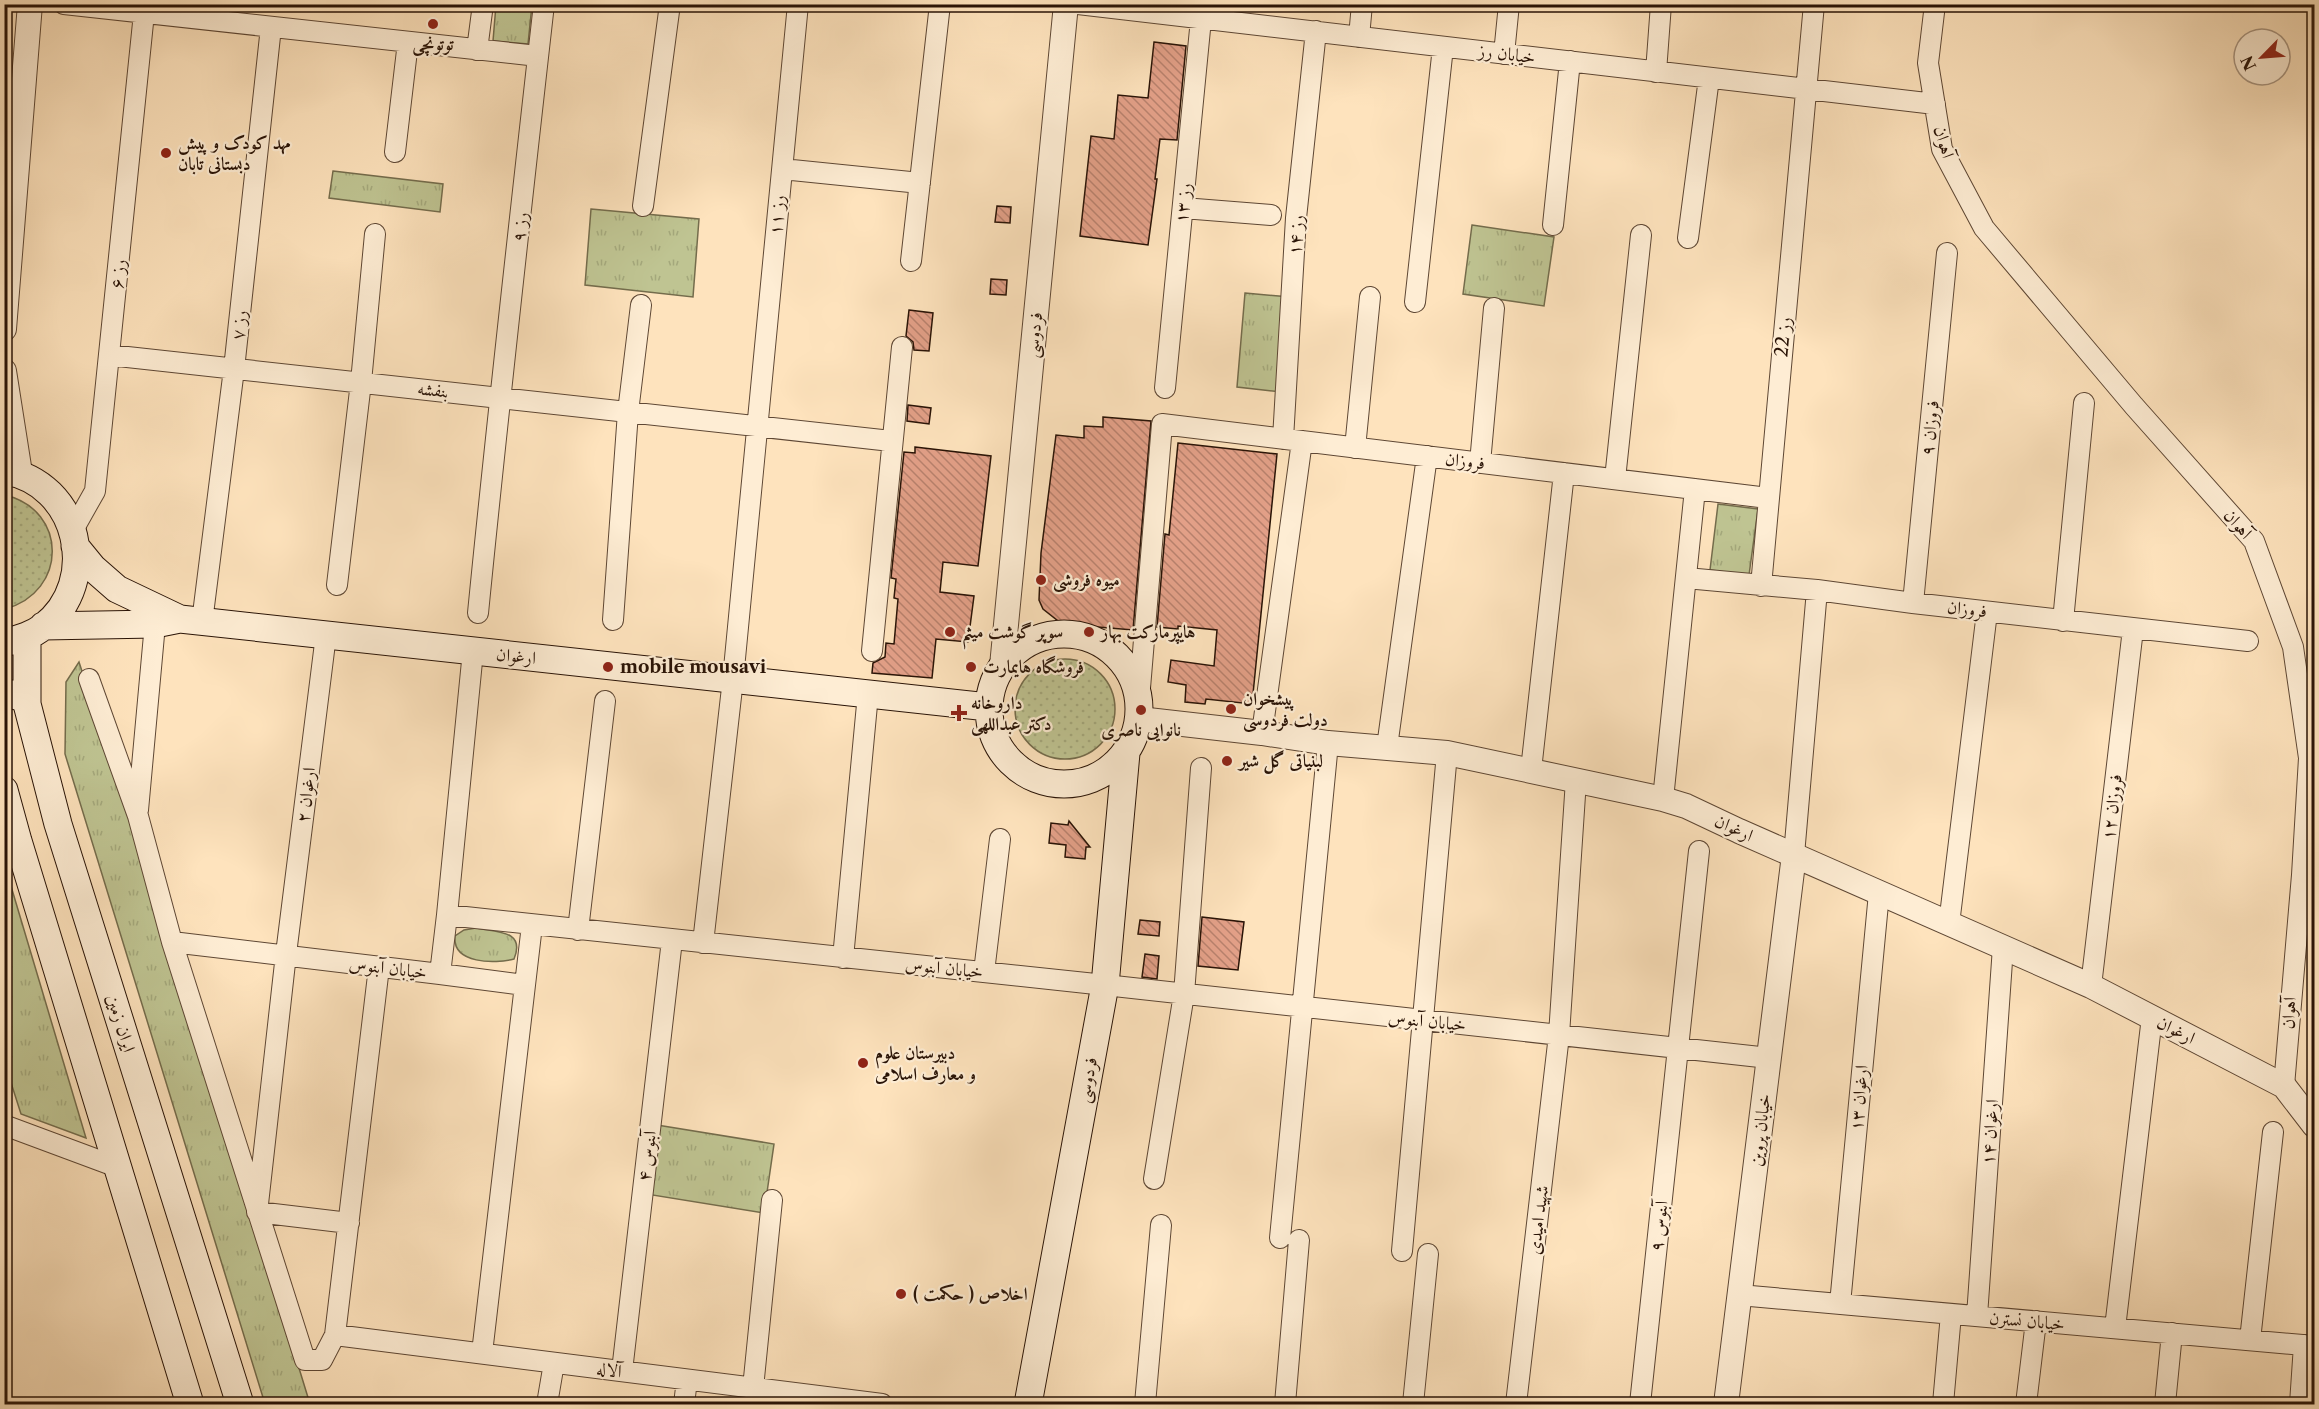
<svg xmlns="http://www.w3.org/2000/svg" width="2319" height="1409" viewBox="0 0 2319 1409" font-family="'Libre Caslon Text',Amiri,serif">
<style>
.grass{fill:url(#grass-dots);stroke:#746c4c;stroke-width:1.5}
.park{fill:url(#park-tufts);stroke:#746c4c;stroke-width:1.5}
.building{fill:url(#building-back-hatch);stroke:#291306;stroke-width:1.5}
.lines{fill:none;stroke-linecap:round;stroke-linejoin:round}
.minor-casing{stroke:#5e4734;stroke-width:22}
.tertiary-casing{stroke:#5e4734;stroke-width:26}
.secondary-casing{stroke:#291306;stroke-width:29}
.minor{stroke:#feedd4;stroke-width:20}
.tertiary{stroke:#feedd4;stroke-width:24}
.secondary{stroke:#feedd4;stroke-width:27}
.poi-dot{fill:#8f2418;stroke:#feedd4;stroke-width:2}
.labels{text-anchor:middle;dominant-baseline:central;stroke-width:4.5;stroke-linejoin:round;paint-order:stroke}
.poi-label{font-size:18px;font-weight:bold;fill:#291306;stroke:#feedd4;text-anchor:start}
.street-label{font-size:18px;fill:#291306;stroke:#feedd4}
</style>
<defs>
<pattern id="grass-dots" width="8" height="8" patternUnits="userSpaceOnUse" patternTransform="scale(1.5)"><rect width="8" height="8" fill="#bfc492"/><path d="M2 2h.1M6 6h.1" fill="none" stroke="#a4a87c" stroke-width="1.8" stroke-linecap="round"/></pattern>
<pattern id="park-tufts" width="24" height="20" patternUnits="userSpaceOnUse" patternTransform="scale(1.5)"><rect width="24" height="20" fill="#bfc492"/><path d="M3 7l-1-3M5 7V3M7 7l1-3M15 17l-1-3M17 17v-4M19 17l1-3" fill="none" stroke="#a4a87c"/></pattern>
<pattern id="building-back-hatch" width="6" height="6" patternUnits="userSpaceOnUse" patternTransform="scale(1.5)"><rect width="6" height="6" fill="#e3a088"/><path d="M-1 5l2 2M0 0l6 6M5-1l2 2" fill="none" stroke="#b8816d"/></pattern>
</defs>
<rect width="100%" height="100%" fill="#fee3bd"/>
<filter id="stains"><feTurbulence type="fractalNoise" baseFrequency=".00333" numOctaves="4"/><feColorMatrix values="0 0 0 0 .2 0 0 0 0 .09 0 0 0 0 .02 0 0 0 .5 -.17"/></filter>
<radialGradient id="worn" r=".72"><stop offset=".6" stop-color="#630" stop-opacity="0"/><stop offset="1" stop-color="#630" stop-opacity=".3"/></radialGradient>
<!-- grass -->
<path class="grass" d="M 5,495 C 68,510 68,592 5,609 Z
M1015 709a50 50 0 1 1 100 0a50 50 0 1 1-100 0Z"/>
<!-- park -->
<path class="park" d="M 496,5 L 532,5 L 528,44 L 493,41 Z
M 333,171 L 443,184 L 440,212 L 329,198 Z
M 591,209 L 699,219 L 693,297 L 585,285 Z
M 1472,225 L 1554,237 L 1544,306 L 1463,294 Z
M 1245,293 L 1290,297 L 1282,392 L 1237,387 Z
M 1718,504 L 1758,509 L 1749,575 L 1710,570 Z
M 79,662 L 143,859 L 310,1404 L 265,1404 L 65,754 L 66,682 Z
M 5,866 L 86,1138 L 21,1114 L 5,1064 Z
M 476,928 C 496,932 526,930 514,959 C 495,964 452,964 455,936 L 464,930 Z
M 657,1125 L 774,1144 L 764,1213 L 646,1194 Z"/>
<!-- building -->
<path class="building" d="M 1154,42 L 1186,46 L 1177,140 L 1160,139 L 1155,179 L 1157,179 L 1148,245 L 1080,236 L 1091,136 L 1114,139 L 1118,95 L 1148,98 Z
M 997,206 L 1011,207 L 1010,223 L 995,222 Z
M 991,279 L 1007,280 L 1006,295 L 990,294 Z
M 909,310 L 933,313 L 929,351 L 914,350 L 913,342 L 906,336 Z
M 908,405 L 931,408 L 929,424 L 907,421 Z
M 1103,417 L 1151,421 L 1133,630 L 1062,624 L 1043,609 L 1039,600 L 1041,553 L 1056,435 L 1084,438 L 1084,426 L 1103,427 Z
M 1178,443 L 1277,454 L 1252,704 L 1206,699 L 1205,704 L 1185,702 L 1186,685 L 1168,682 L 1171,660 L 1214,666 L 1217,630 L 1178,626 L 1178,629 L 1157,627 L 1165,534 L 1169,535 Z
M 915,447 L 991,456 L 978,566 L 943,562 L 940,592 L 974,596 L 968,642 L 936,639 L 932,678 L 872,673 L 873,663 L 885,657 L 886,643 L 894,644 L 898,599 L 894,598 L 896,579 L 891,578 L 904,452 L 915,453 Z
M 1069,821 L 1090,847 L 1086,847 L 1085,859 L 1065,857 L 1066,845 L 1049,843 L 1051,823 L 1068,825 Z
M 1202,917 L 1244,922 L 1238,970 L 1198,966 Z
M 1140,920 L 1160,922 L 1159,936 L 1138,934 Z
M 1145,954 L 1159,956 L 1157,979 L 1142,977 Z"/>
<g class="lines">
<!-- minor casing -->
<g class="minor-casing">
<path id="minor" d="M 64,4 L 538,56
M 1078,4 L 1935,104
M 1935,4 L 1928,63 L 1942,149 L 1984,228 L 2134,406 L 2254,541 L 2293,647 L 2309,758 L 2302,875 L 2284,1086
M 1359,37 L 1362,4
M 477,50 L 483,4
M 1504,54 L 1509,4
M 1656,72 L 1661,4
M 395,152 L 408,42
M 792,170 L 920,183
M 643,206 L 670,4
M 1183,208 L 1271,215
M 1553,225 L 1570,61
M 1688,238 L 1709,78
M 911,261 L 940,4
M 1415,302 L 1443,47
M 109,355 L 891,441
M 1165,388 L 1201,19
M 1283,439 L 1296,218 L 1316,31
M 1355,448 L 1370,297
M 1480,463 L 1494,308
M 1615,479 L 1641,235
M 73,530 L 95,491 L 144,13
M 1686,578 L 1817,590 L 1913,603 L 2248,641
M 337,585 L 361,382 L 375,234
M 1761,586 L 1814,4
M 1913,603 L 1947,253
M 478,613 C 498,410 521,207 544,4
M 613,620 L 628,412 L 641,305
M 2063,621 L 2084,403
M 202,622 L 234,369 L 271,27
M 872,651 L 902,347
M 89,679 L 138,816 L 172,942 L 305,1360 L 322,1360 L 335,1335 L 379,967
M 1139,700 L 1162,424 L 1768,498
M 1262,733 L 1302,441
M 1387,747 L 1427,456
M 1531,770 L 1564,473
M 1663,799 L 1695,489
M 138,810 L 155,624
M 1794,855 L 1817,590
M 447,915 L 473,651
M 1949,924 L 1987,612
M 578,930 L 605,701
M 172,942 L 440,974 L 447,915 L 1105,985 L 1769,1058
M 703,943 L 733,679 L 798,4
M 843,958 L 868,694
M 984,972 L 1000,839
M 440,974 L 524,985
M 2091,986 L 2133,629
M 4,1125 L 117,1167
M 1154,1179 L 1184,994 L 1201,768
M 258,1204 L 286,954 L 326,635
M 257,1212 L 349,1223
M 1280,1238 L 1328,743
M 1402,1251 L 1447,753
M 1739,1295 L 2314,1346
M 1840,1304 L 1879,893
M 1977,1316 L 2003,947
M 2115,1328 L 2152,1017
M 335,1335 L 882,1404
M 2250,1340 L 2273,1132
M 482,1353 L 532,925
M 622,1371 L 672,940
M 753,1388 L 772,1200
M 547,1404 L 554,1363
M 684,1404 L 687,1380
M 1145,1404 L 1161,1225
M 1285,1404 L 1299,1240
M 1413,1404 L 1428,1254
M 1516,1404 L 1559,1035 L 1576,780
M 1640,1404 L 1699,851
M 1943,1404 L 1951,1314
M 2026,1404 L 2036,1321
M 2165,1404 L 2172,1333
M 2300,1404 L 2304,1345"/>
</g>
<!-- tertiary casing -->
<g class="tertiary-casing">
<path id="tertiary" d="M 4,329 L 30,4
M 4,371 L 20,473
M 1002,666 L 1066,4
M 1139,719 L 1262,733 L 1328,743 L 1447,753 L 1663,799 L 1686,806 L 1739,831 L 2091,986 L 2284,1086 L 2314,1125
M 1726,1404 L 1794,855"/>
</g>
<!-- secondary casing -->
<g class="secondary-casing">
<path id="secondary" d="M 4,471 C 79,482 102,582 43,627 C 31,636 18,639 4,643
M 75,546 L 93,568 L 117,589 L 180,619
M 43,626 L 155,624 L 180,619 L 988,707
M989 709a75 75 0 1 1 150 0a75 75 0 1 1-150 0Z
M 27,637 L 27,704 L 58,824 L 240,1404
M 4,698 L 12,694 L 27,700
M 4,790 L 18,841 L 190,1404
M 1028,1404 L 1105,985 L 1126,753"/>
</g>
<!-- minor -->
<use href="#minor" class="minor"/>
<!-- tertiary -->
<use href="#tertiary" class="tertiary"/>
<!-- secondary -->
<use href="#secondary" class="secondary"/>
</g>
<!-- markers -->
<g class="poi-dot">
<circle cx="433" cy="24" r="6"/>
<circle cx="166" cy="153" r="6"/>
<circle cx="1041" cy="580" r="6"/>
<circle cx="950" cy="632" r="6"/>
<circle cx="1089" cy="632" r="6"/>
<circle cx="608" cy="667" r="6"/>
<circle cx="971" cy="667" r="6"/>
<circle cx="1231" cy="709" r="6"/>
<circle cx="1141" cy="710" r="6"/>
<path d="M956 704h6v6h6v6h-6v6h-6v-6h-6v-6h6z"/>
<circle cx="1227" cy="761" r="6"/>
<circle cx="863" cy="1063" r="6"/>
<circle cx="901" cy="1294" r="6"/>
</g>
<g class="labels">
<!-- poi labels -->
<g class="poi-label">
<text x="433" y="44" text-anchor="middle">توتونچی</text>
<text x="178" y="143">مهد کودک و پیش<tspan x="178" dy="21">دبستانی تابان</tspan></text>
<text x="1053" y="580">میوه فروشی</text>
<text x="962" y="632">سوپر گوشت میثم</text>
<text x="1101" y="632">هایپرمارکت بهار</text>
<text x="620" y="667">mobile mousavi</text>
<text x="983" y="667">فروشگاه هایمارت</text>
<text x="1243" y="699">پیشخوان<tspan x="1243" dy="21">دولت فردوسی</tspan></text>
<text x="971" y="703">داروخانه<tspan x="971" dy="21">دکتر عبداللهی</tspan></text>
<text x="1141" y="730" text-anchor="middle">نانوایی ناصری</text>
<text x="1239" y="761">لبنیاتی گل شیر</text>
<text x="875" y="1053">دبیرستان علوم<tspan x="875" dy="21">و معارف اسلامی</tspan></text>
<text x="913" y="1294">اخلاص ( حکمت )</text>
</g>
<!-- street labels -->
<g class="street-label">
<text transform="translate(1507 54) rotate(7)">خیابان رز</text>
<text transform="translate(1944 142) rotate(74)">آهوان</text>
<text transform="translate(1183 203) rotate(-84)">رز ۱۳</text>
<text transform="translate(777 215) rotate(-85)">رز ۱۱</text>
<text transform="translate(520 227) rotate(-83)">رز ۹</text>
<text transform="translate(1296 235) rotate(-86)">رز ۱۴</text>
<text transform="translate(118 274) rotate(-84)">رز ۶</text>
<text transform="translate(239 325) rotate(-84)">رز ۷</text>
<text transform="translate(1034 335) rotate(-84)">فردوسی</text>
<text transform="translate(1783 337) rotate(-85)">رز 22</text>
<text transform="translate(433 390) rotate(6)">بنفشه</text>
<text transform="translate(1930 428) rotate(-84)">فروزان ۹</text>
<text transform="translate(1465 461) rotate(7)">فروزان</text>
<text transform="translate(2238 524) rotate(49)">آهوان</text>
<text transform="translate(1967 609) rotate(7)">فروزان</text>
<text transform="translate(516 656) rotate(6)">ارغوان</text>
<text transform="translate(306 795) rotate(-83)">ارغوان ۲</text>
<text transform="translate(2112 807) rotate(-83)">فروزان ۱۲</text>
<text transform="translate(1734 828) rotate(25)">ارغوان</text>
<text transform="translate(388 968) rotate(7)">خیابان آبنوس</text>
<text transform="translate(944 968) rotate(6)">خیابان آبنوس</text>
<text transform="translate(2289 1013) rotate(-86)">آهوان</text>
<text transform="translate(1427 1021) rotate(6)">خیابان آبنوس</text>
<text transform="translate(121 1023) rotate(73)">ایران زمین</text>
<text transform="translate(2176 1030) rotate(27)">ارغوان</text>
<text transform="translate(1087 1080) rotate(-79)">فردوسی</text>
<text transform="translate(1859 1098) rotate(-85)">ارغوان ۱۳</text>
<text transform="translate(1760 1130) rotate(-83)">خیابان پروین</text>
<text transform="translate(1990 1132) rotate(-86)">ارغوان ۱۴</text>
<text transform="translate(647 1156) rotate(-83)">آبنوس ۴</text>
<text transform="translate(1538 1220) rotate(-83)">شهید امیدی</text>
<text transform="translate(1659 1226) rotate(-84)">آبنوس ۹</text>
<text transform="translate(2027 1321) rotate(5)">خیابان نسترن</text>
<text transform="translate(609 1370) rotate(7)">آلاله</text>
</g>
</g>
<!-- margin -->
<rect width="2319" height="1409" fill="none" stroke="#fee3bd" stroke-width="24"/>
<rect x="6" y="6" width="2307" height="1397" fill="none" stroke="#291306" stroke-width="3"/>
<rect x="12" y="12" width="2295" height="1385" fill="none" stroke="#291306" stroke-width="1.5"/>
<!-- north arrow -->
<g transform="translate(2262 57) rotate(245)"><circle r="28" fill="#feedd4" stroke="#a99682" stroke-width="1.5"/>
<path d="M0-4.5L10 22L0 15L-10 22Z" fill="#8f2418"/>
<text y="-9" font-size="16" font-weight="bold" text-anchor="middle" fill="#291306">N</text>
</g>
<rect width="100%" height="100%" filter="url(#stains)"/>
<rect width="100%" height="100%" fill="url(#worn)"/>
</svg>
